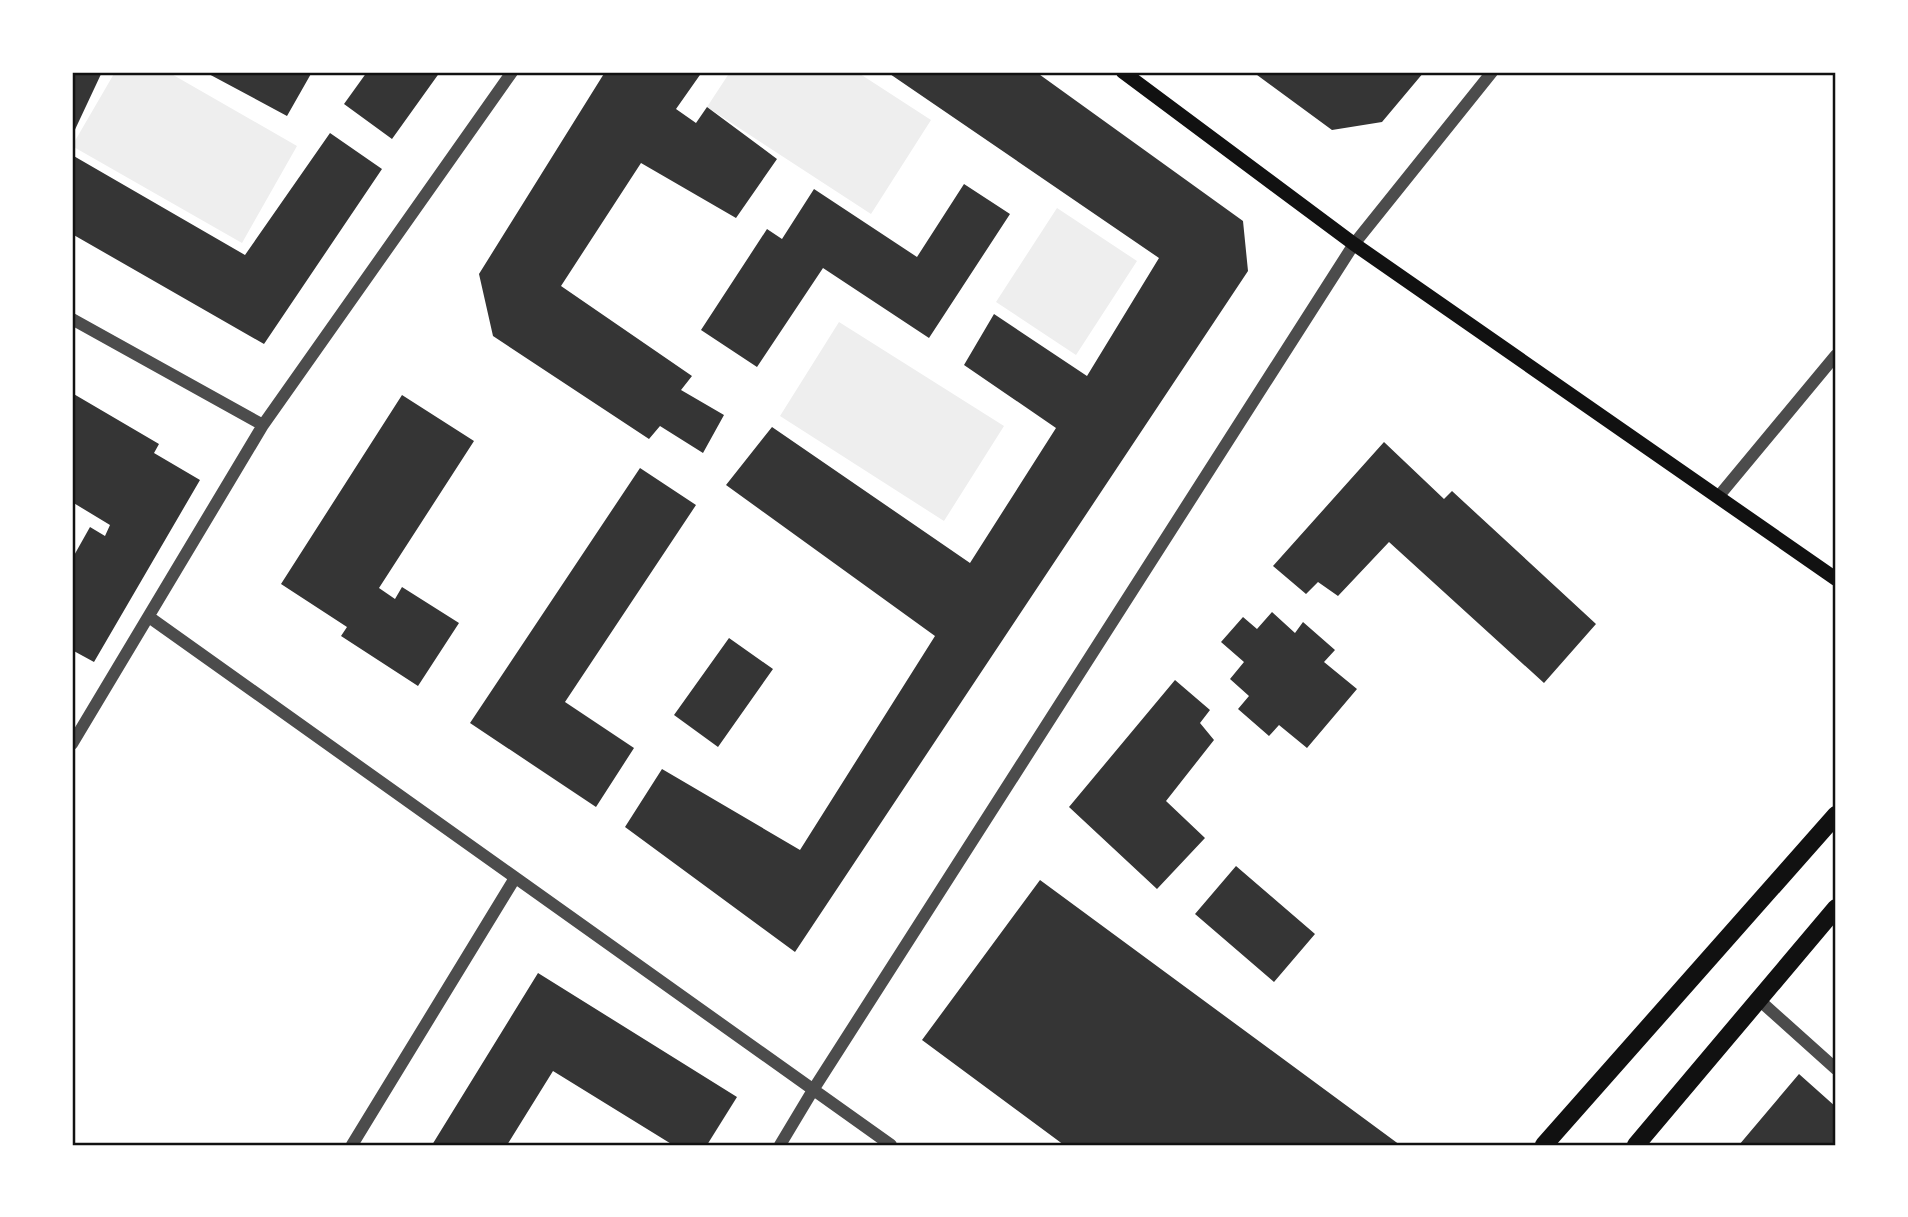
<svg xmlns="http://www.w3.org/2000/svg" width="1908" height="1217" viewBox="0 0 1908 1217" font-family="Signika,sans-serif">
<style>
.green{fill:#eee}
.building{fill:#353535}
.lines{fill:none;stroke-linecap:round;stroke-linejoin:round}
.tertiary{stroke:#4c4c4c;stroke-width:12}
.secondary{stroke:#111;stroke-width:14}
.primary{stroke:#111;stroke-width:18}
.neatline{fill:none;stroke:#111;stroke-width:2.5}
</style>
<rect width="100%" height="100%" fill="#fff"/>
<!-- green -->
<path class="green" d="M 115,72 L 168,72 L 297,146 L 242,243 L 72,146 Z
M 730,72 L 857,72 L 931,120 L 871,214 L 707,107 Z
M 1057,208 L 1137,261 L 1076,355 L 996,302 Z
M 839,322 L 1004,426 L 944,521 L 780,416 Z"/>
<!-- building -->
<path class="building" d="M 72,72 L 102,72 L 72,136 Z
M 205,72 L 312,72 L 287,116 Z
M 367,72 L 440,72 L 392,139 L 344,104 Z
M 605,72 L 702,72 L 676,109 L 696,123 L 707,107 L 777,159 L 736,218 L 641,163 L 561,286 L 692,376 L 681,390 L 724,415 L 703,453 L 660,426 L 649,439 L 493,336 L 479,274 Z
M 887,72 L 1036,72 L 1243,221 L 1248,271 L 795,952 L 625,827 L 662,769 L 800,850 L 935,636 L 726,485 L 772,427 L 970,563 L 1056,428 L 964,365 L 994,314 L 1087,376 L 1159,258 Z
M 1253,72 L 1424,72 L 1382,122 L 1332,130 Z
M 330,133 L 382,169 L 264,344 L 72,234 L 72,155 L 245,255 Z
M 964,184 L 1010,214 L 929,338 L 823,268 L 757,367 L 701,330 L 767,229 L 782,239 L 814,189 L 917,257 Z
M 72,393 L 159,444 L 154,453 L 200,480 L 94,662 L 72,650 L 72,559 L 90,527 L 105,536 L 110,525 L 72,502 Z
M 402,395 L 474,441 L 379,588 L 395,599 L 402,587 L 459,623 L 418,686 L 341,636 L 347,627 L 281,584 Z
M 1384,442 L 1444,499 L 1452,491 L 1596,624 L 1544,683 L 1389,542 L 1338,596 L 1318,582 L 1306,594 L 1273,566 Z
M 640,468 L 696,505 L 565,702 L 634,748 L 596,807 L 470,723 Z
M 1272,612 L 1295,633 L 1303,622 L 1335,650 L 1324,662 L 1357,689 L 1307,748 L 1279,725 L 1269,736 L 1238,709 L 1249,696 L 1230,679 L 1244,662 L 1221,642 L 1243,617 L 1257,629 Z
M 729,638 L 773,669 L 718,747 L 674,715 Z
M 1175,680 L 1210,710 L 1200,723 L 1214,740 L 1166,801 L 1205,838 L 1157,889 L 1069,807 Z
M 1236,866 L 1315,934 L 1274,982 L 1195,914 Z
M 1040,880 L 1400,1145 L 1064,1145 L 922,1040 Z
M 538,973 L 737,1097 L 707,1145 L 673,1145 L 553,1071 L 507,1145 L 432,1145 Z
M 1799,1074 L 1836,1107 L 1836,1145 L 1739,1145 Z"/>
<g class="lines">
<!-- tertiary -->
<path class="tertiary" d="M 72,319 L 263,425
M 1718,497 L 1836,355
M 149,617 L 891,1145
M 72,744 L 263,425 L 512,72
M 1758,999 L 1836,1069
M 352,1145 L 515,878
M 780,1145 L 813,1090 L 1354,244 L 1492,72"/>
<!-- secondary -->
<path class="secondary" d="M 1123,72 L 1354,244 L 1836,579"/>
<!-- primary -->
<path class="primary" d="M 1544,1145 L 1836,815
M 1636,1145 L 1836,908"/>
</g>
<!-- border -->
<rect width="1908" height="1217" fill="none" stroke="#ffffff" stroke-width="147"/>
<rect x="74" y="74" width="1760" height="1070" class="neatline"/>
</svg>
